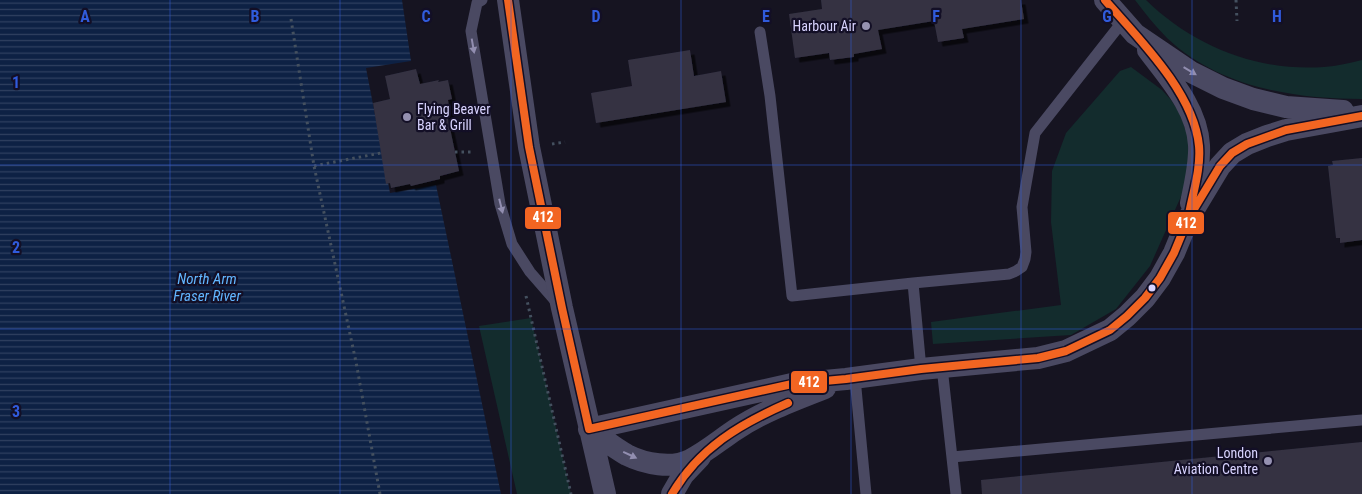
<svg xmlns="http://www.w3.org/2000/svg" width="1362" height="494" viewBox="0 0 1362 494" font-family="'Roboto Condensed',sans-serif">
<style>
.grass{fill:#132c2d}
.water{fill:url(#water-rules)}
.building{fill:#343243;filter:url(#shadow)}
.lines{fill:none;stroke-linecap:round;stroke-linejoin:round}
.path{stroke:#44505f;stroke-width:3;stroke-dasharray:2.5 4;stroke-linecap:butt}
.lane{stroke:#4a4962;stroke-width:11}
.street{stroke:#4a4962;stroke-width:22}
.bus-1-casing{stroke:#130f26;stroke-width:11}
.bus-1{stroke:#f26522;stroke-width:8}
.oneway{fill:#928eb0}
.grid{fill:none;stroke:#305bdc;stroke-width:1;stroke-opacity:0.55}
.poi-dot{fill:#9591b1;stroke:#130f26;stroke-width:2}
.bus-dot{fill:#d9d4ff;stroke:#130f26;stroke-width:2}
.labels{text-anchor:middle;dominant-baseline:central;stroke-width:4.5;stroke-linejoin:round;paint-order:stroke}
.poi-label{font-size:14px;fill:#d9d4ff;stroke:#130f26;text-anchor:end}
.water-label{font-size:15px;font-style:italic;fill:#62b6ff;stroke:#130f26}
.grid-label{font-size:16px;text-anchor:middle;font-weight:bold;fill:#305bdc;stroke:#130f26;stroke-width:4.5;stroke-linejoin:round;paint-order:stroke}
.line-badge{stroke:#130f26;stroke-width:2}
.badge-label{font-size:14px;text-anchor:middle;font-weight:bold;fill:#fff}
</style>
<defs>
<pattern id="water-rules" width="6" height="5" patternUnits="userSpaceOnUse" patternTransform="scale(1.25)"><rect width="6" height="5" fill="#0d2144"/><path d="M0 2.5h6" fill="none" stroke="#304060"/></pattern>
<filter id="shadow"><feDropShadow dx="4.5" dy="4.5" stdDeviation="0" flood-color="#0009"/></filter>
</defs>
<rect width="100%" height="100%" fill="#161421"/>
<!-- grass -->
<path class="grass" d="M 1135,0 L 1146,0 C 1193,46 1258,72 1324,67 C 1337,66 1350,63 1362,60 L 1362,99 C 1293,99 1219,87 1167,38 C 1155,26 1145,13 1135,0 Z
M 1131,67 L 1162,90 L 1171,100 L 1179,112 L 1189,139 L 1187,183 L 1150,266 L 1116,309 L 1071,335 L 933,344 L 931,322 L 1061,305 L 1051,222 L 1052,171 L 1066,133 L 1120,71 Z
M 531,318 L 571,494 L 517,494 L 479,326 Z"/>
<!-- water -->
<path class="water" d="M 0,0 L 402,0 L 411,61 L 366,68 L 390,193 L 436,185 L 501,494 L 0,494 Z"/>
<!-- building -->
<path class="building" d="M 821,0 L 1021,0 L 1024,19 L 962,29 L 964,38 L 938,42 L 934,21 L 878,30 L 882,49 L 854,54 L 854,57 L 830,60 L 829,53 L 795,58 L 789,14 L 822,9 Z
M 690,50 L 694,76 L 721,71 L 726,102 L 596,123 L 591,93 L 632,86 L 628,60 Z
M 416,69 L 420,84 L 439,80 L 438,82 L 448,80 L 452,99 L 448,100 L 450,113 L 447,114 L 459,171 L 440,176 L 440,179 L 411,186 L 410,184 L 391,188 L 390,183 L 386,184 L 373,103 L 390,99 L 385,76 Z
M 1362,158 L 1362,240 L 1340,243 L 1340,238 L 1336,238 L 1328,166 L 1333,165 L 1332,161 Z
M 1362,442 L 1362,494 L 982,494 L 981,480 Z"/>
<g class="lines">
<!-- path -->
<path class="path" d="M 1236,0 L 1237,21
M 291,19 L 314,166 L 356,362 L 380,494
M 552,144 L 565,142
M 455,152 L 474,152
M 314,166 L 381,153
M 526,296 L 571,494"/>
<!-- lane -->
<path class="lane" d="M 482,0 L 477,3 L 471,31 L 500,204 L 512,244 L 530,272 L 557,303
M 760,32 L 770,96 L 792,296 L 913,283
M 942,367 L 956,494
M 921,369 L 913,283 L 1009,274 L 1016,271 L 1022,267 L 1025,259 L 1026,252 L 1022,207 L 1035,133 L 1123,21
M 855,378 L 866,494
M 952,457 L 1362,420"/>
<!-- street -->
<path class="street" d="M 508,0 L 529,147 L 562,308 L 605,494
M 1105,0 L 1135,34 L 1191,72 L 1223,88 L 1253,99 L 1286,107 L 1343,111
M 1148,50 C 1169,78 1197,108 1199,145 C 1200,164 1195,184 1191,203
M 589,429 L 792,384 L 846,379 L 921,369 L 1038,358 L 1066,351 L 1110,330 L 1127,316 L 1145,298 L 1160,278 L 1174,253 L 1188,219 L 1220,166 L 1232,153 L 1247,144 L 1267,136 L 1286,130 L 1362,116
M 589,429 C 602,438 614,448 627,455 C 645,464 672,469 690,460 C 706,452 720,440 735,430 C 762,412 794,400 825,388
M 672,494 L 683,475 L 700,457"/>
<!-- bus-1 casing -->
<g class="bus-1-casing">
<path id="bus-1" d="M 508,0 L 529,147 L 562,308 L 589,429 L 792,384 L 846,379 L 921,369 L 1038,358 L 1066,351 L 1110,330 L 1127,316 L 1145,298 L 1160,278 L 1174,253 L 1188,219 L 1220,166 L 1232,153 L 1247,144 L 1286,130 L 1362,116
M 1105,0 C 1139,39 1194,93 1199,146 C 1201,169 1193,192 1189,214
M 672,494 C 699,448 740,424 788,403"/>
</g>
<!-- bus-1 -->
<use href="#bus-1" class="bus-1"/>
</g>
<!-- one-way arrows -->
<defs><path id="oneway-solid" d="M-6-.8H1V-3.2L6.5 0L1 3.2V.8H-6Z" transform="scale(1.25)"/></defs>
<g class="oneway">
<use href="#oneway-solid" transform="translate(473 46) rotate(80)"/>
<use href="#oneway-solid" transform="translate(1190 71) rotate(31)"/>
<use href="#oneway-solid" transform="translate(501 206) rotate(76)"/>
<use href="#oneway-solid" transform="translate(630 455) rotate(25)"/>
</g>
<!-- grid -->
<path class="grid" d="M 170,0 L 170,494M 340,0 L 340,494M 511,0 L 511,494M 681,0 L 681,494M 851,0 L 851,494M 1021,0 L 1021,494M 1192,0 L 1192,494M 0,165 L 1362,165M 0,329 L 1362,329"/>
<!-- markers -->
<g class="poi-dot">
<circle cx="866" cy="26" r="5"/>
<circle cx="407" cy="117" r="5"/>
<circle cx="1268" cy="461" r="5"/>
</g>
<circle class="bus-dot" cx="1152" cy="288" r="4.5"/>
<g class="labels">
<!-- poi labels -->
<g class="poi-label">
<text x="856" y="26">Harbour Air</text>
<text x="417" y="109" text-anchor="start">Flying Beaver<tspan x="417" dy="16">Bar &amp; Grill</tspan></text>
<text x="1258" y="453">London<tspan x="1258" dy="16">Aviation Centre</tspan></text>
</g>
<!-- water labels -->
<g class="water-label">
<text x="207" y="279">North Arm<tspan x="207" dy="17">Fraser River</tspan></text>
</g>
</g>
<g class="grid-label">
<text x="85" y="22">A</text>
<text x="255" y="22">B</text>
<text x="426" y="22">C</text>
<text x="596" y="22">D</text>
<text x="766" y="22">E</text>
<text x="936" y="22">F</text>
<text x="1107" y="22">G</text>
<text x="1277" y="22">H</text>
<text x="16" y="88">1</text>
<text x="16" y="253">2</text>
<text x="16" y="417">3</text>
</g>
<g class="line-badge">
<rect x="524" y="206" width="38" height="24" rx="5" fill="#f26522"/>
<rect x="1167" y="211" width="38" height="24" rx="5" fill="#f26522"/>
<rect x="790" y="370" width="38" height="24" rx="5" fill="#f26522"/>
</g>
<g class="badge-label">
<text x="543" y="222">412</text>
<text x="1186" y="228">412</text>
<text x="809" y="387">412</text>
</g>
</svg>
